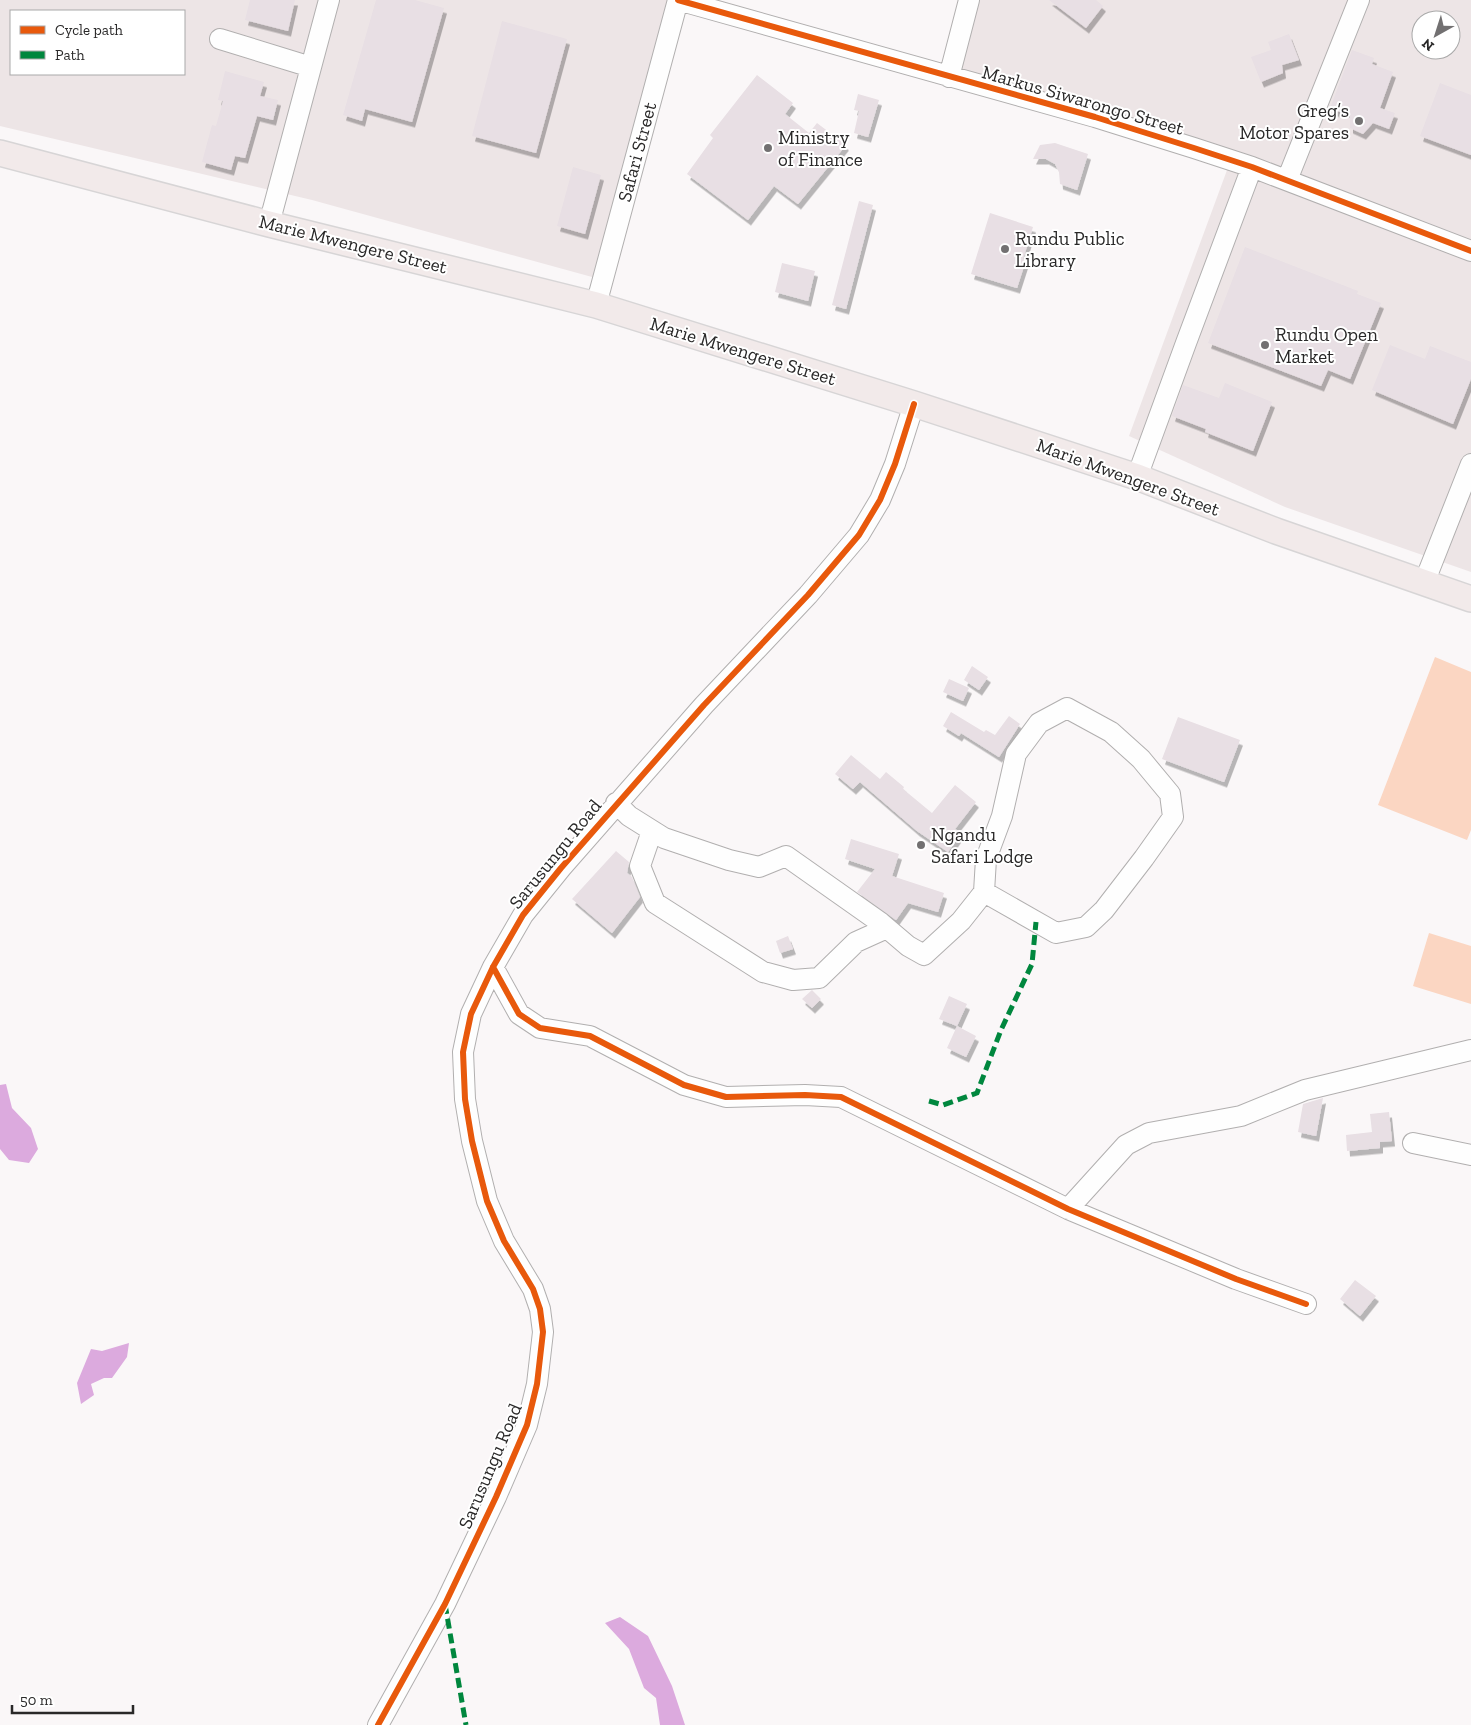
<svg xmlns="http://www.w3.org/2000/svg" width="1471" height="1725" viewBox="0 0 1471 1725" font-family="'Zilla Slab',serif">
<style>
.built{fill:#ede5e6;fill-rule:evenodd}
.green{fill:#fbd6c2}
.water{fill:#dcaade}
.building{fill:#e8dfe4;filter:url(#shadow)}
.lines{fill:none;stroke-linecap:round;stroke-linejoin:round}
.minor-casing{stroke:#b1afaf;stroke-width:22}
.major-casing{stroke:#d7d5d6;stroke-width:28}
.minor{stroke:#fefefe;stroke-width:20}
.major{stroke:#f2eaea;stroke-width:25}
.quiet{stroke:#00873e;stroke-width:5;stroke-dasharray:10 5;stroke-linecap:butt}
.cycleway-casing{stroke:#fff;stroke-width:9}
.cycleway{stroke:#e8590c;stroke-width:6}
.poi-dot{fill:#727071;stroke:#fff;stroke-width:2}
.labels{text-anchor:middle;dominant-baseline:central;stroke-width:4;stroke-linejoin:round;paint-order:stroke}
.street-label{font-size:19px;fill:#292828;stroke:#fff}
.poi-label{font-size:19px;fill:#292828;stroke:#fff;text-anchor:start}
</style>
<defs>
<filter id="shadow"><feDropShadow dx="3" dy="5.5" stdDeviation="0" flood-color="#0004"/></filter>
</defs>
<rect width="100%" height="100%" fill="#faf7f8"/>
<!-- built -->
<path class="built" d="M 0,0 L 678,0 L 949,76 L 970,0 L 1471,0 L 1471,572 L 1285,507 L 1129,436 L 1230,162 L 677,5 L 603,280 L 312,200 L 0,126 ZM 11,11 L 184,11 L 184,74 L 11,74 ZM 1421,20 L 1451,20 L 1451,50 L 1421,50 Z"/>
<!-- green -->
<path class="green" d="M 1435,657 L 1471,672 L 1471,830 L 1467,840 L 1378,805 Z
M 1429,933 L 1471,946 L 1471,1004 L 1413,986 Z"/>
<!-- water -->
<path class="water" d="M 6,1084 L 12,1108 L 31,1128 L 38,1149 L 29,1163 L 9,1160 L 0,1149 L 0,1085 Z
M 129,1343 L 127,1357 L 112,1378 L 104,1378 L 91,1384 L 94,1395 L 81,1404 L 77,1383 L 91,1349 L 102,1351 Z
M 620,1617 L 648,1636 L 672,1686 L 685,1725 L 660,1725 L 656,1698 L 644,1688 L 629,1649 L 605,1623 Z"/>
<!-- building -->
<path class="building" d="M 250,0 L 295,0 L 288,31 L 245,20 Z
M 376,0 L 415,0 L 444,8 L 412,122 L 365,109 L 362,121 L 343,115 Z
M 1049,0 L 1096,0 L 1103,6 L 1086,28 Z
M 502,21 L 567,39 L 536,153 L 472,136 Z
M 1289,34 L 1299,60 L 1282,65 L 1283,73 L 1261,82 L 1251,57 L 1271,50 L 1268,42 Z
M 1352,50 L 1374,58 L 1372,64 L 1393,72 L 1380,108 L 1395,113 L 1389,129 L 1373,123 L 1363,134 L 1350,128 L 1350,112 L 1329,111 Z
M 225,71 L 264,82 L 260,96 L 278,100 L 273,120 L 257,116 L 245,158 L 235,156 L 231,170 L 202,162 L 212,125 L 216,126 L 223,101 L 218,100 Z
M 757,75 L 793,103 L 785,114 L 809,133 L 817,123 L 846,145 L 798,204 L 774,186 L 748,220 L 687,174 L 713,138 L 710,135 Z
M 1440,83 L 1471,95 L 1471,155 L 1420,136 Z
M 858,94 L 879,100 L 868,137 L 854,133 L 859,111 L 854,110 Z
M 1055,143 L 1088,154 L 1077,190 L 1060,184 L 1059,172 L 1055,164 L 1046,159 L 1033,159 L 1040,145 Z
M 573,167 L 601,175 L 585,234 L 557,226 Z
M 859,201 L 873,205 L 846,309 L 832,305 Z
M 990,213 L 1033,227 L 1023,259 L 1026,260 L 1017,288 L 971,274 Z
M 1245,247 L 1358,291 L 1357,294 L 1381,303 L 1350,379 L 1328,370 L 1321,386 L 1208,343 Z
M 782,263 L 815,271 L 808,301 L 775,292 Z
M 1390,345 L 1425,359 L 1430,346 L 1471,362 L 1471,379 L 1453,424 L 1372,390 Z
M 1225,383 L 1272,402 L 1253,451 L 1205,432 L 1206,429 L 1172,416 L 1183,385 L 1219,398 Z
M 972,666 L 988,677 L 979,690 L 964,680 Z
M 949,679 L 969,688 L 963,701 L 943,692 Z
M 951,712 L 984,732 L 986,730 L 995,735 L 1009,716 L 1020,724 L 999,757 L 961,733 L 959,736 L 943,726 Z
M 1178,717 L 1240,740 L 1224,782 L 1162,759 Z
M 851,755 L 880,779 L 886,772 L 904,787 L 903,789 L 932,813 L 955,785 L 976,802 L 955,829 L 961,833 L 948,852 L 917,831 L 860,782 L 853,789 L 835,774 Z
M 851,839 L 899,854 L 892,876 L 944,893 L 938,912 L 908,903 L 896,920 L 857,892 L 875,869 L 845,859 Z
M 616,851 L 629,862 L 627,873 L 632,877 L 640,897 L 612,933 L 572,899 Z
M 788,936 L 793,949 L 780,953 L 776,941 Z
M 812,990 L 821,999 L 812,1008 L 802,999 Z
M 949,996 L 967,1004 L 957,1026 L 939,1019 Z
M 957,1026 L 976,1036 L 966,1057 L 947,1048 Z
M 1323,1098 L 1316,1136 L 1298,1132 L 1303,1104 Z
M 1389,1112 L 1392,1141 L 1380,1142 L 1380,1148 L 1347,1151 L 1346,1135 L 1372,1132 L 1370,1114 Z
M 1355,1280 L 1376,1296 L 1360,1316 L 1340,1299 Z"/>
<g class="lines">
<!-- minor casing -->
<g class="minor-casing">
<path id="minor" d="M 678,0 L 1095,117 L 1194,148 L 1252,167 L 1471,251
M 220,39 L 311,67
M 949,77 L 969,0
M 1287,180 L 1359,0
M 269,224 L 329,0
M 596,305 L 678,0
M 1137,477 L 1186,343 L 1252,167
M 1424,583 L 1471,464
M 616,803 L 629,816 L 664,838 L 729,860 L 759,867 L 786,856 L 881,923 L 908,946 L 924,955 L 961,921 L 984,892 L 986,859 L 1002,816 L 1016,754 L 1039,723 L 1067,708 L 1111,732 L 1141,759 L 1170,794 L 1173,817 L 1144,858 L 1104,910 L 1086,927 L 1056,933 L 984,892
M 652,831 L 640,866 L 655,903 L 763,972 L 793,980 L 819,978 L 856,942 L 887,928
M 493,967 L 519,1014 L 540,1028 L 590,1036 L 684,1085 L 726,1097 L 805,1095 L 841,1097 L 1068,1209 L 1236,1279 L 1306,1304
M 1413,1143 L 1471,1155
M 1068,1209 L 1126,1145 L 1149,1133 L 1241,1116 L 1305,1090 L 1471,1050
M 378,1725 L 445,1604 L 496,1497 L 527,1425 L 537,1384 L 543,1332 L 540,1309 L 533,1289 L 504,1241 L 487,1201 L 472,1141 L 465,1099 L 463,1052 L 471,1014 L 493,967 L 523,915 L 561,868 L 704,705 L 808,595 L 859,535 L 880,500 L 895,464 L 914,404"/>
</g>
<!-- major casing -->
<g class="major-casing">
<path id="major" d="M 0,153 L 269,224 L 596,305 L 914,404 L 1137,477 L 1276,531 L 1471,599"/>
</g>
<!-- minor -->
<use href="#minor" class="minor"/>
<!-- major -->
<use href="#major" class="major"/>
<!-- quiet -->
<path class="quiet" d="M 929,1101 L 943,1105 L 977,1093 L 1001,1030 L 1032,964 L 1036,922
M 445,1604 L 466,1725"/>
<!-- cycleway casing -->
<g class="cycleway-casing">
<path id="cycleway" d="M 678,0 L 1095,117 L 1194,148 L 1252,167 L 1471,251
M 493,967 L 519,1014 L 540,1028 L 590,1036 L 684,1085 L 726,1097 L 805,1095 L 841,1097 L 1068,1209 L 1236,1279 L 1306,1304
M 378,1725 L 445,1604 L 496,1497 L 527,1425 L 537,1384 L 543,1332 L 540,1309 L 533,1289 L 504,1241 L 487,1201 L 472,1141 L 465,1099 L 463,1052 L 471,1014 L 493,967 L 523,915 L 561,868 L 704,705 L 808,595 L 859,535 L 880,500 L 895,464 L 914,404"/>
</g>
<!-- cycleway -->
<use href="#cycleway" class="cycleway"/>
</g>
<!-- markers -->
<g class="poi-dot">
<circle cx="1359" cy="121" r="5"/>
<circle cx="768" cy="148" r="5"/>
<circle cx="1005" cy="249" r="5"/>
<circle cx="1265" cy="345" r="5"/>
<circle cx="921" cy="845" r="5"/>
</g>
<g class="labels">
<!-- street labels -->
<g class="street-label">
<text transform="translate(1083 100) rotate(16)">Markus Siwarongo Street</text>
<text transform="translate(637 152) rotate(-75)">Safari Street</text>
<text transform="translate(353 244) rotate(14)">Marie Mwengere Street</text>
<text transform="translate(743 351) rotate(17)">Marie Mwengere Street</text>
<text transform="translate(1128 477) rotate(20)">Marie Mwengere Street</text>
<text transform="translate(555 854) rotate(-51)">Sarusungu Road</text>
<text transform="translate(490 1466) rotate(-67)">Sarusungu Road</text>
</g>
<!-- poi labels -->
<g class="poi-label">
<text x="1349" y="110" text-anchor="end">Greg’s<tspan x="1349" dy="22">Motor Spares</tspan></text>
<text x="778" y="137">Ministry<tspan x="778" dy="22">of Finance</tspan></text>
<text x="1015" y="238">Rundu Public<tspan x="1015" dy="22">Library</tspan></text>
<text x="1275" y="334">Rundu Open<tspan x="1275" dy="22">Market</tspan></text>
<text x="931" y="834">Ngandu<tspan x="931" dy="22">Safari Lodge</tspan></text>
</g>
</g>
<!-- legend -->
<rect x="10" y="10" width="175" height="65" fill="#ffffff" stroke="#a9a9a9"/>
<rect x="20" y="26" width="25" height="8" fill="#e8590c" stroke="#a9a9a9"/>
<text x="55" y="35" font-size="15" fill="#292828">Cycle path</text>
<rect x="20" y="51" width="25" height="8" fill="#00873e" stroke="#a9a9a9"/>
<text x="55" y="60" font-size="15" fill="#292828">Path</text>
<!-- north arrow -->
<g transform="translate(1436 35) rotate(219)"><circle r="24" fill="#ffffff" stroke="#a9a9a9"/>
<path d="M0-4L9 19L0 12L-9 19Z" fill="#727071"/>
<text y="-8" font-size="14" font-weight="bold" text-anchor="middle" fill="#292828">N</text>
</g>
<!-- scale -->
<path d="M12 1705v8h121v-8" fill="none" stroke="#292828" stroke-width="2.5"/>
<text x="20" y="1705" font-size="15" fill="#292828" stroke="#ffffff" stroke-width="4" paint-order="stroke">50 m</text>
</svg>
